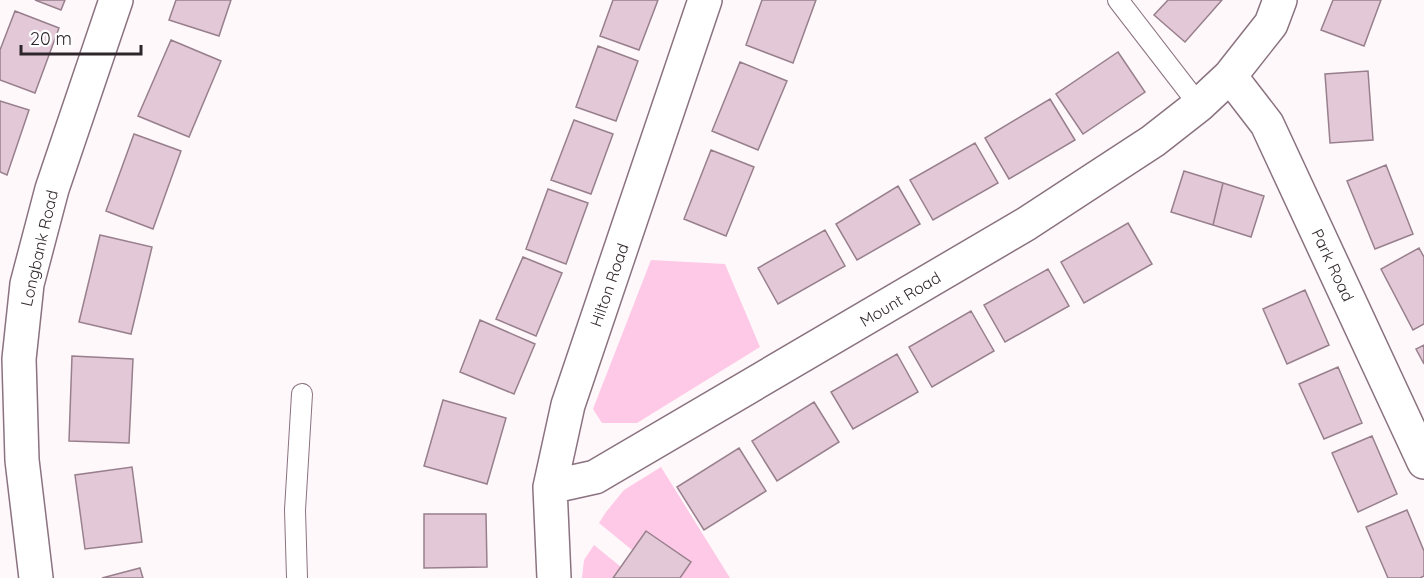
<svg xmlns="http://www.w3.org/2000/svg" width="1424" height="578" viewBox="0 0 1424 578" font-family="Quicksand,sans-serif">
<style>
.green{fill:#fec9e6}
.building{fill:#e3c9d7;stroke:#987f8c;stroke-width:1.5}
.lines{fill:none;stroke-linecap:round;stroke-linejoin:round}
.service-casing{stroke:#8a727f;stroke-width:22}
.minor-casing{stroke:#8a727f;stroke-width:36}
.service{stroke:#fff;stroke-width:20}
.minor{stroke:#fff;stroke-width:33}
.labels{text-anchor:middle;dominant-baseline:central;stroke-width:4.5;stroke-linejoin:round;paint-order:stroke}
.street-label{font-size:16px;fill:#2f262b;stroke:#fff}
</style>
<rect width="100%" height="100%" fill="#fef8fb"/>
<!-- green -->
<path class="green" d="M 651,260 L 725,264 L 760,347 L 637,423 L 602,423 L 593,409 Z
M 661,467 L 730,578 L 680,578 L 691,562 L 646,531 L 632,550 L 599,523 L 606,512 L 624,490 Z
M 594,545 L 621,567 L 613,578 L 582,578 L 584,560 Z"/>
<!-- building -->
<path class="building" d="M 35,0 L 65,0 L 61,10 Z
M 176,0 L 231,0 L 219,36 L 169,20 Z
M 613,0 L 658,0 L 639,50 L 600,36 Z
M 762,0 L 816,0 L 793,63 L 746,45 Z
M 1168,0 L 1222,0 L 1185,42 L 1154,15 Z
M 1333,0 L 1381,0 L 1364,46 L 1321,30 Z
M 15,11 L 59,28 L 35,93 L 0,80 L 0,50 Z
M 171,40 L 221,61 L 189,137 L 138,116 Z
M 598,46 L 638,61 L 616,121 L 576,107 Z
M 1118,52 L 1145,92 L 1083,134 L 1056,94 Z
M 740,62 L 787,81 L 758,150 L 712,131 Z
M 1368,71 L 1373,140 L 1330,143 L 1325,74 Z
M 1050,99 L 1075,140 L 1009,179 L 985,138 Z
M 0,101 L 29,110 L 7,175 L 0,172 Z
M 574,120 L 613,134 L 591,194 L 551,180 Z
M 134,134 L 181,151 L 153,229 L 106,211 Z
M 975,143 L 998,183 L 933,220 L 910,180 Z
M 711,150 L 754,167 L 726,236 L 684,219 Z
M 1386,165 L 1413,234 L 1375,249 L 1347,181 Z
M 1184,171 L 1223,183 L 1213,225 L 1171,212 Z
M 1223,183 L 1264,196 L 1251,237 L 1213,225 Z
M 898,186 L 920,224 L 857,260 L 836,224 Z
M 548,189 L 588,203 L 566,264 L 526,249 Z
M 1128,223 L 1152,264 L 1084,303 L 1061,262 Z
M 825,230 L 845,266 L 778,304 L 758,268 Z
M 100,235 L 152,247 L 131,334 L 79,322 Z
M 1419,248 L 1424,257 L 1424,324 L 1413,330 L 1381,269 Z
M 523,257 L 562,273 L 536,336 L 496,319 Z
M 1048,269 L 1069,306 L 1005,342 L 984,305 Z
M 1305,290 L 1329,345 L 1287,364 L 1263,309 Z
M 971,311 L 994,351 L 932,387 L 909,347 Z
M 480,320 L 535,344 L 514,394 L 460,372 Z
M 1424,345 L 1424,364 L 1416,349 Z
M 897,354 L 918,392 L 853,429 L 831,392 Z
M 72,356 L 133,359 L 129,443 L 69,441 Z
M 1338,367 L 1362,423 L 1324,439 L 1299,384 Z
M 443,400 L 506,418 L 487,484 L 424,466 Z
M 814,402 L 839,442 L 777,481 L 752,441 Z
M 1372,436 L 1397,494 L 1358,512 L 1332,453 Z
M 739,448 L 766,491 L 704,530 L 677,487 Z
M 132,467 L 142,542 L 85,549 L 75,475 Z
M 1407,510 L 1424,551 L 1424,576 L 1420,578 L 1388,578 L 1366,527 Z
M 424,514 L 486,514 L 487,567 L 424,568 Z
M 646,531 L 691,562 L 680,578 L 613,578 Z
M 140,568 L 143,578 L 102,578 Z"/>
<g class="lines">
<!-- service casing -->
<g class="service-casing">
<path id="service" d="M 1118,0 L 1199,105
M 297,578 L 295,510 L 302,394"/>
</g>
<!-- minor casing -->
<g class="minor-casing">
<path id="minor" d="M 1230,76 L 1267,124 L 1424,462
M 550,487 L 595,477 L 1026,224 L 1153,141 L 1199,105 L 1230,76 L 1271,24 L 1280,0
M 36,578 L 22,460 L 19,359 L 27,284 L 52,189 L 116,0
M 554,578 L 550,487 L 568,405 L 705,0"/>
</g>
<!-- service -->
<use href="#service" class="service"/>
<!-- minor -->
<use href="#minor" class="minor"/>
</g>
<g class="labels">
<!-- street labels -->
<g class="street-label">
<text transform="translate(39 248) rotate(-77)">Longbank Road</text>
<text transform="translate(1333 265) rotate(65)">Park Road</text>
<text transform="translate(609 285) rotate(-71)">Hilton Road</text>
<text transform="translate(900 299) rotate(-31)">Mount Road</text>
</g>
</g>
<!-- scale -->
<path d="M21 45v9h120v-9" fill="none" stroke="#2f262b" stroke-width="3"/>
<text x="30" y="45" font-size="18" fill="#2f262b" stroke="#ffffff" stroke-width="4.5" paint-order="stroke">20 m</text>
</svg>
